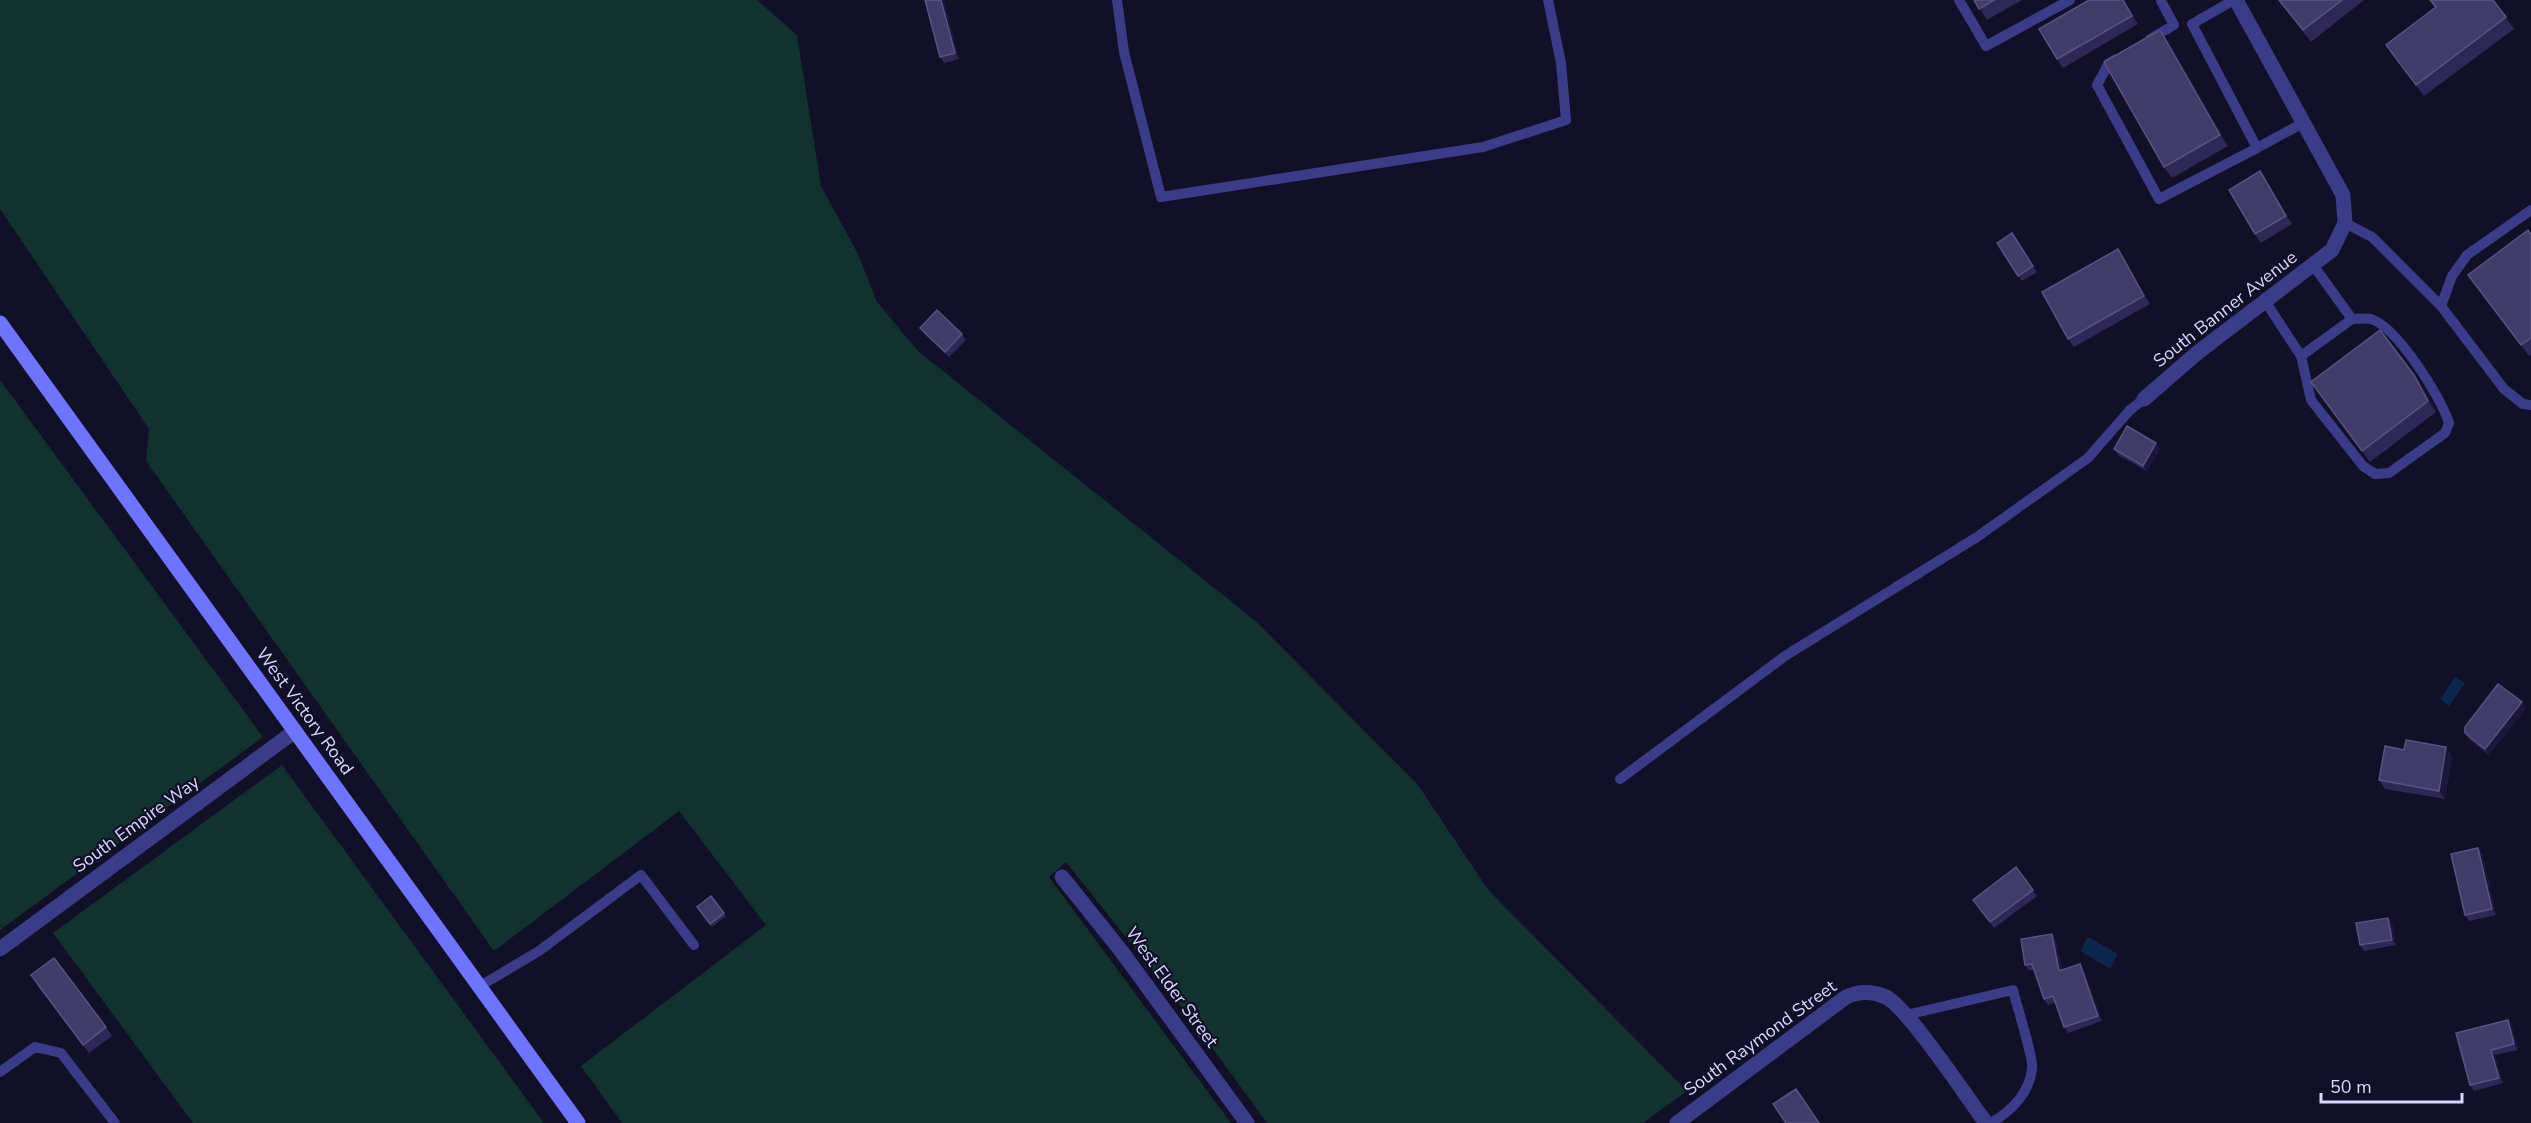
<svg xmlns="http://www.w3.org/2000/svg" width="2531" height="1123" viewBox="0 0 2531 1123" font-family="'Nunito Sans',sans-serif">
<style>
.green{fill:#12322f}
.water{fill:#0c274b}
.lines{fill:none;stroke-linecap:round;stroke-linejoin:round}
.service{stroke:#3a3c88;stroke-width:10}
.minor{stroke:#3a3c88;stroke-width:15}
.secondary{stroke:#6e74ff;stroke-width:15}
.wall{fill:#2e2856}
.shaded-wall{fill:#1b163c}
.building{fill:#403b68;stroke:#585380;stroke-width:1.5}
.labels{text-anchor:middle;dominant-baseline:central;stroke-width:4.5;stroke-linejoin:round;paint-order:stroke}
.street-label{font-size:18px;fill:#d9d7ff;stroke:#120f28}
</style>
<rect width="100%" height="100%" fill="#120f28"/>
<!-- green -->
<path class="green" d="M 0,0 L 757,0 L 797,35 L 821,186 L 858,254 L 877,302 L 918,351 L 1258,623 L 1418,785 L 1489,891 L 1687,1091 L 1643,1123 L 1267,1123 L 1194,1023 L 1066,862 L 1049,877 L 1231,1123 L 622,1123 L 581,1066 L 766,925 L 679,811 L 494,951 L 146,461 L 149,429 L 0,209 Z
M 0,380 L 263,737 L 0,930 Z
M 282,765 L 544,1123 L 193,1123 L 53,933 Z"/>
<!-- water -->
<path class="water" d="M 2455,677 L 2465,683 L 2449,706 L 2440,699 Z
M 2088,937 L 2118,954 L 2110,969 L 2080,951 Z"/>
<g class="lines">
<!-- service -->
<path class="service" d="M 1117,0 L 1124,52 L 1161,197 L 1483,147 L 1566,120 L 1561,63 L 1548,0
M 1959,0 L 1986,46 L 2070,0
M 2150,39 L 2174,25 L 2161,1
M 2116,59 L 2109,63 L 2097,85 L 2159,199 L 2257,148 L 2192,24 L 2234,0
M 2257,148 L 2303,123
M 2345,223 L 2372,237 L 2441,306 L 2504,389 L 2523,404 L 2531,405
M 2265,301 L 2301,356 L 2352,319 L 2313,265
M 2441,306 L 2452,276 L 2467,255 L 2531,210
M 2301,356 L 2311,400 L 2363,466 L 2375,474 L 2389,473 L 2445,433 L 2449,423 C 2441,397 2397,327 2371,319 C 2365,318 2357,319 2352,319
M 1620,779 L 1785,656 L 1977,537 L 2088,458 L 2130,410 L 2144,399
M 480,986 L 539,951 L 641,875 L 694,945
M 1906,1015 L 2013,990 C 2016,1004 2034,1058 2032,1069 C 2029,1094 2011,1111 1991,1123
M 0,1072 L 35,1047 L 61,1053 L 115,1123"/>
<!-- minor -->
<path class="minor" d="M 2144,399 L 2197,353 L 2332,250 L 2345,223 L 2343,195 L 2236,0
M 1062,877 L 1122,952 L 1247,1123
M 0,949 L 295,731
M 1677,1123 L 1846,997 C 1859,991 1872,991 1886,997 C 1908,1008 1968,1099 1986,1123"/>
<!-- secondary -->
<path class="secondary" d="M 0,323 L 578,1123"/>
</g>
<!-- wall -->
<path class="wall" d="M 925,0 L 944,0 L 959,59 L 944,63 L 940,57 Z
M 1974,0 L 2022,0 L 1987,20 Z
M 2089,0 L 2124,0 L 2138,24 L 2063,68 L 2057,59 Z
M 2279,0 L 2364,0 L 2311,42 Z
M 2430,0 L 2493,0 L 2514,29 L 2424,96 L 2386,45 L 2435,8 Z
M 2160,30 L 2168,41 L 2228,146 L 2172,178 L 2164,167 Z
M 2260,171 L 2292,224 L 2261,243 L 2255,234 Z
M 2012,233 L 2037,272 L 2022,281 L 2018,276 Z
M 2531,235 L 2531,355 L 2529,356 L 2468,275 Z
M 2124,258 L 2150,304 L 2074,347 L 2068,339 Z
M 920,328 L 962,334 L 966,340 L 949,357 L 924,334 Z
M 2311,382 L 2422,386 L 2436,412 L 2370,462 Z
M 2156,443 L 2160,449 L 2147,471 L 2118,455 L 2114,449 Z
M 2526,708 L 2489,755 L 2469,739 L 2465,733 Z
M 2404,750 L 2452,756 L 2445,799 L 2385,789 L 2379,780 Z
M 2482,853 L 2496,915 L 2469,921 L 2465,915 Z
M 2016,867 L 2037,896 L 1994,928 L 1973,900 Z
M 711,896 L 726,916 L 712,927 L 697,907 Z
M 2392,923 L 2396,945 L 2364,951 L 2360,945 Z
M 2056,940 L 2062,970 L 2084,970 L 2102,1021 L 2068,1033 L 2064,1027 L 2056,1002 L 2048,1005 L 2044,999 L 2034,970 L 2029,970 L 2025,965 Z
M 36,984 L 106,1027 L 112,1036 L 89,1053 Z
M 2508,1020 L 2512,1026 L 2518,1050 L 2495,1055 L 2503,1083 L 2474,1091 L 2470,1085 Z"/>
<!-- shaded-wall -->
<path class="shaded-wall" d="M 941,0 L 944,0 L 959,59 L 955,53 Z
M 2123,0 L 2124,0 L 2138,24 L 2132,16 Z
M 2160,30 L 2168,41 L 2228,146 L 2220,135 Z
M 2260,171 L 2266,180 L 2292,224 L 2286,216 Z
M 2118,249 L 2124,258 L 2150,304 L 2144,296 Z
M 2414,375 L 2422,386 L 2436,412 L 2428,401 Z
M 2156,443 L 2160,449 L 2147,471 L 2143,466 Z
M 2522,702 L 2526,708 L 2489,755 L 2485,749 Z
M 2446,747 L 2452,756 L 2445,799 L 2439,791 Z
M 2478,848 L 2482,853 L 2496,915 L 2492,909 Z
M 2388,918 L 2392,923 L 2396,945 L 2392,940 Z
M 2052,934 L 2056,940 L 2063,977 L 2059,971 Z
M 2080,964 L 2084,970 L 2102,1021 L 2098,1016 Z
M 2508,1020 L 2512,1026 L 2518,1050 L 2514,1044 Z
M 2491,1050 L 2495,1055 L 2503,1083 L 2499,1078 Z"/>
<!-- building -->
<path class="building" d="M 925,0 L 941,0 L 955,53 L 940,57 Z
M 1974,0 L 1994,0 L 1979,9 Z
M 2089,0 L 2123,0 L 2132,16 L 2057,59 L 2039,29 Z
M 2279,0 L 2342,0 L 2303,30 Z
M 2430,0 L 2493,0 L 2506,17 L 2416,85 L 2386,45 L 2436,7 Z
M 2160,30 L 2220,135 L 2164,167 L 2104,62 Z
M 2260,171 L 2286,216 L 2255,234 L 2229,190 Z
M 2528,230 L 2531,235 L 2531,338 L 2521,345 L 2468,275 Z
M 2012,233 L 2033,266 L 2018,276 L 1997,243 Z
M 2118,249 L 2144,296 L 2068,339 L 2042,292 Z
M 937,310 L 962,334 L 945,352 L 920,328 Z
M 2380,330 L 2414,375 L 2428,401 L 2362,451 L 2311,382 Z
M 2127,426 L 2156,443 L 2143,466 L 2114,449 Z
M 2498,684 L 2522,702 L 2485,749 L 2465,733 L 2465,727 Z
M 2406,740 L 2446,747 L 2439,791 L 2379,780 L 2385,746 L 2404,750 Z
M 2478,848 L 2492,909 L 2465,915 L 2451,854 Z
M 2016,867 L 2033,890 L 1990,922 L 1973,900 Z
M 711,896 L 724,913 L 710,924 L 697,907 Z
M 2388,918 L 2392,940 L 2360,945 L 2356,923 Z
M 2052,934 L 2059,971 L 2080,964 L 2098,1016 L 2064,1027 L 2053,996 L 2044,999 L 2032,964 L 2025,965 L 2021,939 Z
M 54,958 L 106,1027 L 83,1045 L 31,975 Z
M 2508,1020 L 2514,1044 L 2491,1050 L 2499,1078 L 2470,1085 L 2456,1033 Z
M 1796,1089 L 1819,1123 L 1786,1123 L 1773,1104 Z"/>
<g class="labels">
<!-- street labels -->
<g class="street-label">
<text transform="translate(2225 309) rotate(-38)">South Banner Avenue</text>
<text transform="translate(305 711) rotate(54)">West Victory Road</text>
<text transform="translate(136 824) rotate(-36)">South Empire Way</text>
<text transform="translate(1172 987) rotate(54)">West Elder Street</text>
<text transform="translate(1760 1038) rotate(-36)">South Raymond Street</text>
</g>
</g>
<!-- scale -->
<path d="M2321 1093v9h141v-9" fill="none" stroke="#d9d7ff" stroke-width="3"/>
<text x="2330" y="1093" font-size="18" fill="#d9d7ff" stroke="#120f28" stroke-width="4.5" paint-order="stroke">50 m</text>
</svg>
